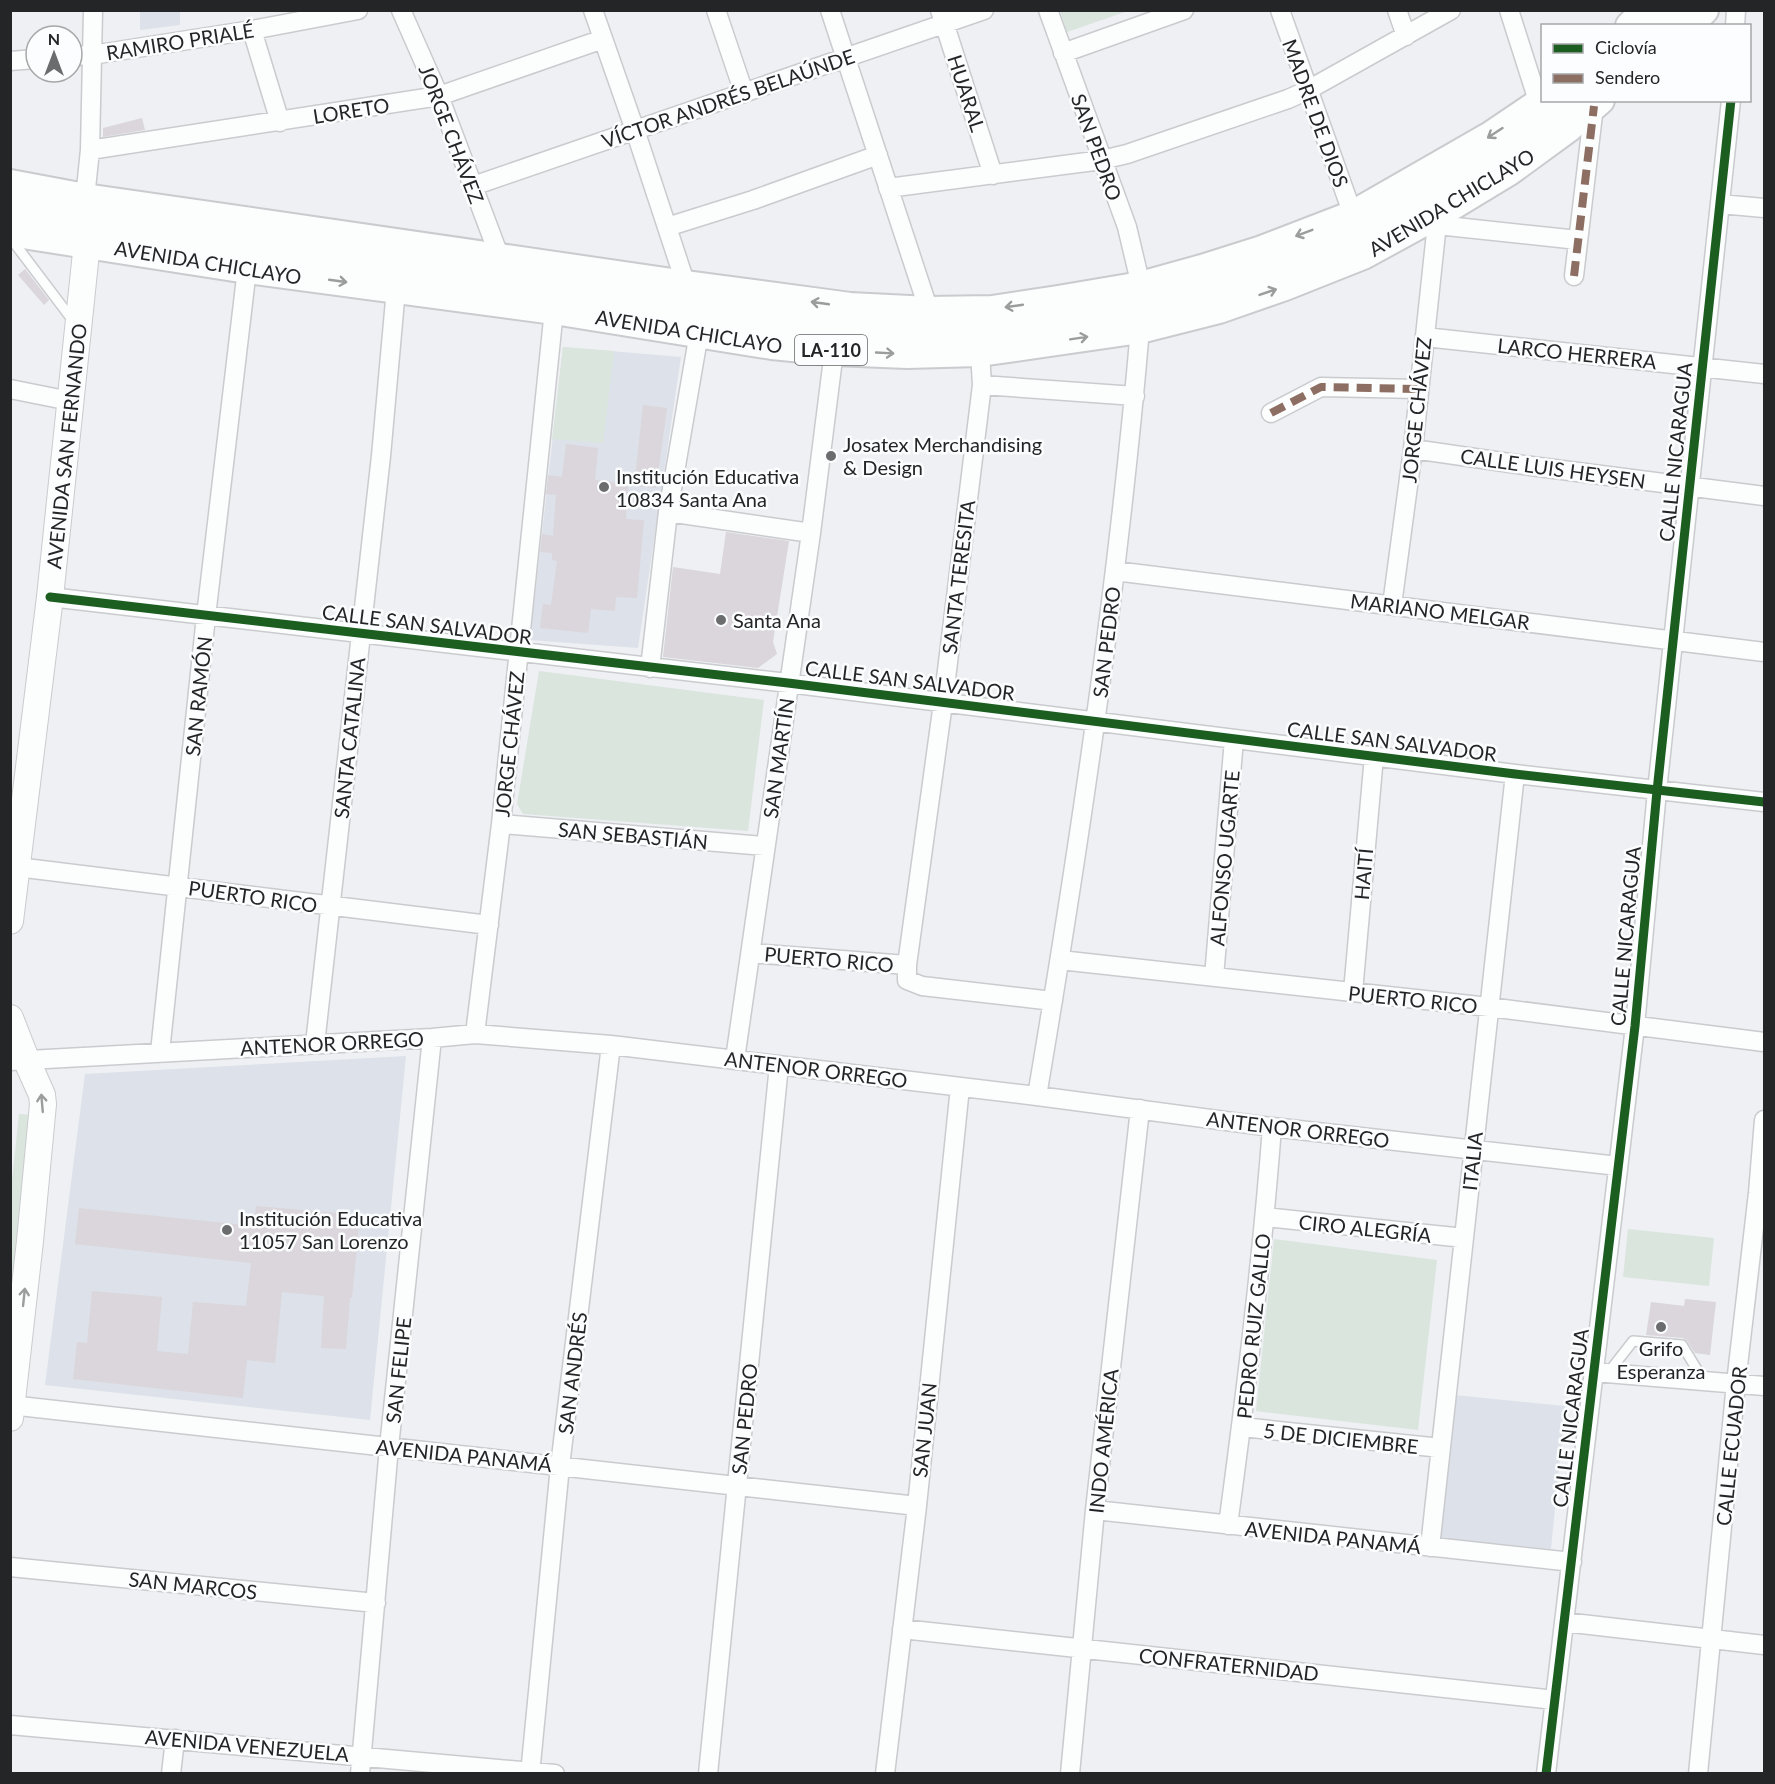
<svg xmlns="http://www.w3.org/2000/svg" width="1775" height="1784" viewBox="0 0 1775 1784" font-family="Lato,sans-serif">
<style>
.built{fill:#dde1e9}
.green{fill:#dae5de}
.building{fill:#dad6db}
.lines{fill:none;stroke-linecap:round;stroke-linejoin:round}
.lane-casing{stroke:#cacbce;stroke-width:12}
.street-casing{stroke:#cacbce;stroke-width:21}
.secondary-casing{stroke:#cacbce;stroke-width:28}
.primary-casing{stroke:#cacbce;stroke-width:32}
.lane{stroke:#fcfdfd;stroke-width:9}
.street{stroke:#fcfdfd;stroke-width:18}
.secondary{stroke:#fcfdfd;stroke-width:26}
.primary{stroke:#fcfdfd;stroke-width:28}
.quiet{stroke:#8d6e63;stroke-width:8;stroke-dasharray:15 8;stroke-linecap:butt}
.cycleway-casing{stroke:#fbfdfe;stroke-width:13}
.cycleway{stroke:#1b5e20;stroke-width:9}
.oneway{stroke:#9b9c9c}
.poi-dot{fill:#6b6c6e;stroke:#fbfdfe;stroke-width:2}
.labels{text-anchor:middle;dominant-baseline:central;stroke-width:5;stroke-linejoin:round;paint-order:stroke}
.shield{fill:#fbfdfe;stroke:#646667;stroke-width:1.5}
.shield-label{font-size:18px;font-weight:bold;fill:#242526}
.street-label{font-size:20px;fill:#242526;stroke:#fbfdfe}
.poi-label{font-size:20px;fill:#242526;stroke:#fbfdfe;text-anchor:start}
</style>
<rect width="100%" height="100%" fill="#eef0f3"/>
<!-- built -->
<path class="built" d="M 140,11 L 180,11 L 180,25 L 140,30 Z
M 563,347 L 681,357 L 638,648 L 530,640 Z
M 406,1056 L 370,1420 L 45,1385 L 85,1074 Z
M 1454,1395 L 1565,1406 L 1551,1549 L 1440,1538 Z"/>
<!-- green -->
<path class="green" d="M 1060,11 L 1060,10 L 1128,11 L 1067,32 Z
M 563,347 L 614,351 L 603,443 L 552,439 Z
M 539,671 L 764,700 L 748,831 L 523,814 L 517,804 Z
M 19,1114 L 33,1115 L 11,1326 L 10,1199 Z
M 1628,1229 L 1714,1238 L 1709,1286 L 1623,1277 Z
M 1274,1239 L 1437,1260 L 1418,1430 L 1256,1411 Z"/>
<!-- building -->
<path class="building" d="M 142,118 L 145,130 L 103,137 L 103,128 Z
M 25,269 L 49,300 L 44,305 L 18,275 Z
M 643,405 L 667,408 L 656,488 L 634,486 Z
M 566,444 L 598,448 L 595,480 L 628,484 L 626,519 L 644,520 L 637,598 L 616,597 L 615,611 L 591,609 L 588,633 L 540,628 L 543,604 L 551,605 L 557,561 L 552,560 L 552,553 L 540,552 L 542,534 L 553,536 L 556,495 L 546,494 L 548,475 L 562,477 Z
M 726,532 L 789,541 L 773,642 L 777,654 L 758,668 L 663,657 L 673,567 L 720,574 Z
M 256,1206 L 360,1215 L 352,1298 L 350,1298 L 346,1349 L 321,1348 L 324,1296 L 282,1292 L 275,1363 L 247,1360 L 243,1398 L 73,1379 L 77,1342 L 87,1343 L 92,1291 L 162,1297 L 157,1351 L 188,1354 L 193,1302 L 246,1306 L 251,1263 L 75,1244 L 79,1208 L 254,1226 Z
M 1685,1299 L 1716,1302 L 1710,1355 L 1695,1353 L 1687,1341 L 1683,1338 L 1646,1335 L 1651,1302 L 1684,1306 Z"/>
<g class="lines">
<!-- lane casing -->
<g class="lane-casing">
<path id="lane" d="M 12,240 L 74,322
M 1608,1373 L 1633,1341 L 1682,1345 L 1704,1381"/>
</g>
<!-- street casing -->
<g class="street-casing">
<path id="street" d="M 401,10 L 439,96 L 500,258
M 593,10 L 635,130 L 686,285
M 716,10 L 744,93
M 830,10 L 929,311
M 940,10 L 993,175
M 1048,10 L 1127,227 L 1141,286
M 1280,10 L 1353,215
M 1397,10 L 1406,36
M 1509,10 L 1539,104
M 1735,26 L 1736,10
M 252,30 L 280,122
M 1063,53 L 1184,10
M 72,56 L 92,55 L 252,30 L 358,10
M 10,61 L 36,59
M 90,150 L 439,96 L 603,39
M 473,186 L 984,10
M 888,188 L 1102,160 L 1127,154 L 1288,99 L 1308,90 L 1451,10
M 85,198 L 90,150 L 93,10
M 1720,204 L 1764,208
M 1437,225 L 1578,240
M 667,227 L 753,200 L 878,155
M 1574,276 L 1594,106
M 1425,337 L 1764,374
M 980,352 L 982,385 L 943,703 L 907,965 L 907,980 L 922,986 L 1053,1001
M 982,385 L 1135,396
M 10,389 L 70,401
M 1271,413 L 1321,387 L 1419,389
M 1413,449 L 1531,466 L 1764,496
M 668,512 L 811,533
M 1115,571 L 1764,652
M 50,597 L 788,683 L 1515,774 L 1764,802
M 1392,605 L 1413,449 L 1438,214
M 650,668 L 668,512 L 699,333
M 501,824 L 765,846
M 17,867 L 489,925
M 751,953 L 907,965
M 1060,960 L 1489,1007 L 1764,1042
M 1214,977 L 1234,739
M 1353,992 L 1374,756
M 475,1034 L 501,824 L 554,310
M 315,1044 L 381,456 L 396,289
M 160,1052 L 206,616 L 247,269
M 735,1059 L 811,533 L 834,351
M 10,1061 L 432,1038 L 475,1034 L 611,1045 L 1037,1096 L 1272,1127 L 1618,1166
M 1037,1096 C 1080,841 1118,586 1140,329
M 1265,1217 L 1464,1238
M 1594,1372 L 1764,1386
M 10,1405 L 917,1506
M 1242,1427 L 1441,1448
M 1095,1510 L 1572,1562
M 1228,1525 C 1246,1393 1262,1260 1272,1127
M 1430,1547 L 1515,774
M 10,1567 L 376,1603
M 1564,1622 L 1764,1645
M 902,1629 L 1555,1700
M 10,1725 L 555,1774
M 171,1774 L 175,1739
M 360,1774 L 389,1447 L 432,1038
M 530,1774 L 560,1466 L 611,1045
M 708,1774 L 779,1065
M 885,1774 L 917,1506 L 960,1087
M 1070,1774 L 1095,1510 L 1140,1109
M 1546,1774 L 1635,1026 L 1657,791 L 1731,100
M 1698,1774 L 1736,1383 L 1758,1193 L 1764,1120"/>
</g>
<!-- secondary casing -->
<g class="secondary-casing">
<path id="secondary" d="M 1657,26 L 1673,10
M 10,206 L 87,220 L 760,321 C 844,331 928,337 1013,328 C 1215,307 1413,226 1573,100
M 10,921 L 50,597 L 87,243 L 87,225
M 10,1018 L 26,1059 L 42,1095 L 43,1104 L 30,1241 L 10,1418"/>
</g>
<!-- primary casing -->
<g class="primary-casing">
<path id="primary" d="M 1630,26 L 1646,10
M 1687,26 L 1704,10
M 10,184 L 85,198 L 686,285 L 850,307 L 929,311 L 992,310 L 1058,300 L 1141,286 L 1202,269 L 1262,250 L 1353,215 L 1489,137 L 1544,100
M 10,232 L 247,269 L 554,310 L 772,345 L 834,351 L 907,354 L 980,352 L 1140,329 L 1219,309 L 1285,286 L 1363,255 L 1438,214 L 1509,171 L 1568,128 L 1600,100"/>
</g>
<!-- lane -->
<use href="#lane" class="lane"/>
<!-- street -->
<use href="#street" class="street"/>
<!-- secondary -->
<use href="#secondary" class="secondary"/>
<!-- primary -->
<use href="#primary" class="primary"/>
<!-- quiet -->
<path class="quiet" d="M 1574,276 L 1594,106
M 1271,413 L 1321,387 L 1419,389"/>
<!-- cycleway casing -->
<g class="cycleway-casing">
<path id="cycleway" d="M 50,597 L 788,683 L 1515,774 L 1764,802
M 1546,1774 L 1635,1026 L 1657,791 L 1731,100"/>
</g>
<!-- cycleway -->
<use href="#cycleway" class="cycleway"/>
</g>
<!-- one-way arrows -->
<defs><path id="oneway-shaft" d="M-6 0H5M1.5-3L5.5 0L1.5 3" fill="none" stroke-width="1.6" stroke-linecap="round" stroke-linejoin="round" transform="scale(1.5)"/></defs>
<g class="oneway">
<use href="#oneway-shaft" transform="translate(1495 133) rotate(147)"/>
<use href="#oneway-shaft" transform="translate(1304 233) rotate(159)"/>
<use href="#oneway-shaft" transform="translate(338 281) rotate(8)"/>
<use href="#oneway-shaft" transform="translate(1268 292) rotate(-19)"/>
<use href="#oneway-shaft" transform="translate(820 303) rotate(-172)"/>
<use href="#oneway-shaft" transform="translate(1014 306) rotate(172)"/>
<use href="#oneway-shaft" transform="translate(1079 338) rotate(-9)"/>
<use href="#oneway-shaft" transform="translate(885 353) rotate(3)"/>
<use href="#oneway-shaft" transform="translate(42 1103) rotate(-95)"/>
<use href="#oneway-shaft" transform="translate(24 1297) rotate(-84)"/>
</g>
<!-- markers -->
<g class="poi-dot">
<circle cx="831" cy="456" r="6"/>
<circle cx="604" cy="487" r="6"/>
<circle cx="721" cy="620" r="6"/>
<circle cx="227" cy="1230" r="6"/>
<circle cx="1661" cy="1327" r="6"/>
</g>
<g class="labels">
<!-- shield labels -->
<rect class="shield" x="795" y="335" width="72" height="30" rx="4.5"/>
<g class="shield-label">
<text x="831" y="350">LA-110</text>
</g>
<!-- street labels -->
<g class="street-label">
<text transform="translate(180 41) rotate(-9)">RAMIRO PRIALÉ</text>
<text transform="translate(967 93) rotate(72)">HUARAL</text>
<text transform="translate(728 98) rotate(-19)">VÍCTOR ANDRÉS BELAÚNDE</text>
<text transform="translate(351 110) rotate(-9)">LORETO</text>
<text transform="translate(1316 113) rotate(70)">MADRE DE DIOS</text>
<text transform="translate(452 134) rotate(69)">JORGE CHÁVEZ</text>
<text transform="translate(1097 147) rotate(70)">SAN PEDRO</text>
<text transform="translate(1451 202) rotate(-31)">AVENIDA CHICLAYO</text>
<text transform="translate(208 262) rotate(9)">AVENIDA CHICLAYO</text>
<text transform="translate(689 331) rotate(9)">AVENIDA CHICLAYO</text>
<text transform="translate(1577 353) rotate(6)">LARCO HERRERA</text>
<text transform="translate(1416 410) rotate(-84)">JORGE CHÁVEZ</text>
<text transform="translate(66 446) rotate(-84)">AVENIDA SAN FERNANDO</text>
<text transform="translate(1675 452) rotate(-84)">CALLE NICARAGUA</text>
<text transform="translate(1553 468) rotate(8)">CALLE LUIS HEYSEN</text>
<text transform="translate(958 577) rotate(-83)">SANTA TERESITA</text>
<text transform="translate(1440 611) rotate(7)">MARIANO MELGAR</text>
<text transform="translate(427 624) rotate(7)">CALLE SAN SALVADOR</text>
<text transform="translate(1106 642) rotate(-83)">SAN PEDRO</text>
<text transform="translate(910 680) rotate(7)">CALLE SAN SALVADOR</text>
<text transform="translate(198 696) rotate(-84)">SAN RAMÓN</text>
<text transform="translate(349 738) rotate(-84)">SANTA CATALINA</text>
<text transform="translate(1392 741) rotate(7)">CALLE SAN SALVADOR</text>
<text transform="translate(509 744) rotate(-84)">JORGE CHÁVEZ</text>
<text transform="translate(778 758) rotate(-82)">SAN MARTÍN</text>
<text transform="translate(633 835) rotate(5)">SAN SEBASTIÁN</text>
<text transform="translate(1224 858) rotate(-85)">ALFONSO UGARTE</text>
<text transform="translate(1363 874) rotate(-85)">HAITÍ</text>
<text transform="translate(253 896) rotate(8)">PUERTO RICO</text>
<text transform="translate(1625 936) rotate(-85)">CALLE NICARAGUA</text>
<text transform="translate(829 959) rotate(5)">PUERTO RICO</text>
<text transform="translate(1413 999) rotate(6)">PUERTO RICO</text>
<text transform="translate(332 1043) rotate(-3)">ANTENOR ORREGO</text>
<text transform="translate(816 1069) rotate(7)">ANTENOR ORREGO</text>
<text transform="translate(1298 1129) rotate(7)">ANTENOR ORREGO</text>
<text transform="translate(1472 1161) rotate(-84)">ITALIA</text>
<text transform="translate(1365 1228) rotate(6)">CIRO ALEGRÍA</text>
<text transform="translate(1253 1326) rotate(-84)">PEDRO RUIZ GALLO</text>
<text transform="translate(398 1370) rotate(-84)">SAN FELIPE</text>
<text transform="translate(572 1373) rotate(-83)">SAN ANDRÉS</text>
<text transform="translate(1570 1418) rotate(-83)">CALLE NICARAGUA</text>
<text transform="translate(744 1419) rotate(-84)">SAN PEDRO</text>
<text transform="translate(924 1430) rotate(-84)">SAN JUAN</text>
<text transform="translate(1341 1438) rotate(6)">5 DE DICIEMBRE</text>
<text transform="translate(1103 1441) rotate(-84)">INDO AMÉRICA</text>
<text transform="translate(1731 1446) rotate(-84)">CALLE ECUADOR</text>
<text transform="translate(464 1455) rotate(6)">AVENIDA PANAMÁ</text>
<text transform="translate(1333 1537) rotate(6)">AVENIDA PANAMÁ</text>
<text transform="translate(193 1585) rotate(6)">SAN MARCOS</text>
<text transform="translate(1229 1664) rotate(6)">CONFRATERNIDAD</text>
<text transform="translate(247 1745) rotate(5)">AVENIDA VENEZUELA</text>
</g>
<!-- poi labels -->
<g class="poi-label">
<text x="843" y="444">Josatex Merchandising<tspan x="843" dy="23">&amp; Design</tspan></text>
<text x="616" y="476">Institución Educativa<tspan x="616" dy="23">10834 Santa Ana</tspan></text>
<text x="733" y="620">Santa Ana</text>
<text x="239" y="1218">Institución Educativa<tspan x="239" dy="23">11057 San Lorenzo</tspan></text>
<text x="1661" y="1348" text-anchor="middle">Grifo<tspan x="1661" dy="23">Esperanza</tspan></text>
</g>
</g>
<!-- border -->
<rect width="1775" height="1784" fill="none" stroke="#242526" stroke-width="24"/>
<!-- legend -->
<rect x="1541" y="24" width="210" height="78" fill="#fbfdfe" stroke="#a5a7a8" stroke-width="1.5"/>
<rect x="1553" y="44" width="30" height="9" fill="#1b5e20" stroke="#a5a7a8" stroke-width="1.5"/>
<text x="1595" y="54" font-size="18" fill="#242526">Ciclovía</text>
<rect x="1553" y="74" width="30" height="9" fill="#8d6e63" stroke="#a5a7a8" stroke-width="1.5"/>
<text x="1595" y="84" font-size="18" fill="#242526">Sendero</text>
<!-- north arrow -->
<g transform="translate(54 54)"><circle r="28" fill="#fbfdfe" stroke="#a5a7a8" stroke-width="1.5"/>
<path d="M0-4.5L10 22L0 15L-10 22Z" fill="#6b6c6e"/>
<text y="-9" font-size="16" font-weight="bold" text-anchor="middle" fill="#242526">N</text>
</g>
</svg>
